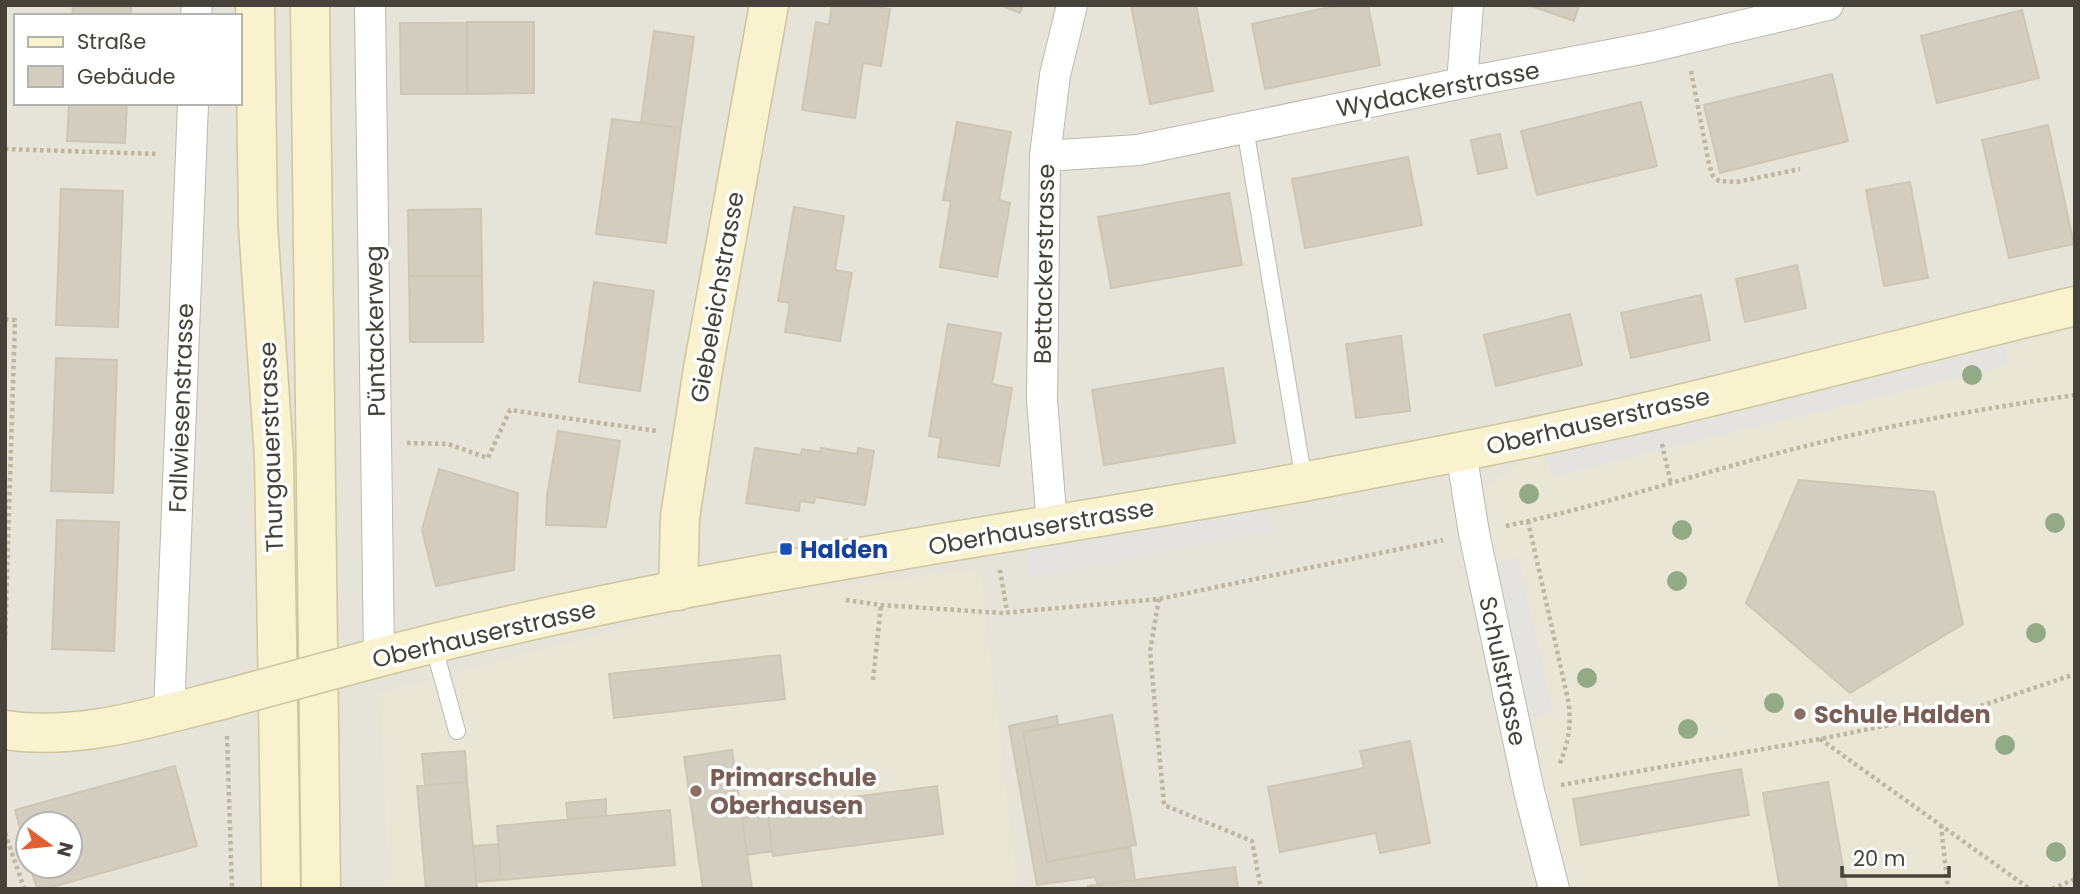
<svg xmlns="http://www.w3.org/2000/svg" width="2080" height="894" viewBox="0 0 2080 894" font-family="Poppins,sans-serif">
<style>
.residential{fill:#e6e3d8;fill-rule:evenodd}
.education{fill:#eae6d5}
.parking{fill:#e5e3e0}
.building{fill:#d3cdc0;stroke:#cdc6b4;stroke-width:2}
.lines{fill:none;stroke-linecap:round;stroke-linejoin:round}
.lane-casing{stroke:#bdb9ad;stroke-width:18}
.street-casing{stroke:#bdb9ad;stroke-width:32}
.secondary-casing{stroke:#cdc69e;stroke-width:41}
.path{stroke:#bdb6a0;stroke-width:4.5;stroke-dasharray:3.5 3.5;stroke-linecap:butt}
.lane{stroke:#fff;stroke-width:16}
.street{stroke:#fff;stroke-width:30}
.secondary{stroke:#f8f2ce;stroke-width:38}
.secondary-bridge-casing{stroke:#cdc69e;stroke-width:41;stroke-linecap:butt}
.secondary-bridge{stroke:#f8f2ce;stroke-width:38}
.tree{fill:#92aa85}
.transit-dot{fill:#1a4fb4;stroke:#fff;stroke-width:2.5}
.education-dot{fill:#8d6e63;stroke:#fff;stroke-width:2.5}
.labels{text-anchor:middle;dominant-baseline:central;stroke-width:7;stroke-linejoin:round;paint-order:stroke}
.street-label{font-size:24px;fill:#464239;stroke:#fff}
.transit-label{font-size:24px;font-weight:bold;fill:#164399;stroke:#fff;text-anchor:start}
.education-label{font-size:24px;font-weight:bold;fill:#785e54;stroke:#fff;text-anchor:start}
</style>
<rect width="100%" height="100%" fill="#f3f1e9"/>
<!-- residential -->
<path class="residential" d="M 5,5 L 2075,5 L 2075,889 L 5,889 ZM 16,16 L 240,16 L 240,103 L 16,103 ZM 28,824 L 70,824 L 70,866 L 28,866 Z"/>
<!-- education -->
<path class="education" d="M 2075,329 L 2075,889 L 1568,889 L 1486,543 L 1484,490 L 1523,460 Z
M 980,569 L 1018,889 L 389,889 L 380,693 L 732,598 Z"/>
<!-- parking -->
<path class="parking" d="M 2002,338 L 2009,365 L 1552,477 L 1545,450 Z
M 1268,504 L 1272,530 L 1030,577 L 1027,549 Z
M 1518,557 L 1553,712 L 1523,719 L 1487,564 Z"/>
<!-- building -->
<path class="building" d="M 73,5 L 131,5 L 131,16 L 72,16 Z
M 832,5 L 863,5 L 890,9 L 881,66 L 863,63 L 855,118 L 802,110 L 816,22 L 829,25 Z
M 1000,5 L 1023,5 L 1020,13 Z
M 1131,5 L 1196,5 L 1213,91 L 1150,104 Z
M 1339,5 L 1368,5 L 1380,65 L 1265,89 L 1252,24 Z
M 1528,5 L 1579,5 L 1574,21 Z
M 2022,10 L 2039,78 L 1937,103 L 1921,36 Z
M 467,22 L 467,94 L 401,94 L 400,23 Z
M 467,22 L 534,22 L 534,93 L 467,94 Z
M 654,31 L 694,37 L 681,128 L 641,123 Z
M 1832,74 L 1848,141 L 1720,173 L 1704,105 Z
M 1641,102 L 1657,166 L 1537,195 L 1521,131 Z
M 69,103 L 127,103 L 125,143 L 67,141 Z
M 612,119 L 681,128 L 666,243 L 596,234 Z
M 957,122 L 1011,132 L 999,200 L 1010,203 L 997,277 L 940,267 L 951,201 L 943,200 Z
M 2048,125 L 2074,244 L 2009,258 L 1982,140 Z
M 1500,134 L 1507,168 L 1478,174 L 1471,140 Z
M 1408,157 L 1422,225 L 1305,248 L 1292,179 Z
M 1910,182 L 1928,278 L 1884,286 L 1866,190 Z
M 61,189 L 123,191 L 118,327 L 56,325 Z
M 1229,193 L 1242,265 L 1111,288 L 1098,217 Z
M 794,207 L 844,216 L 835,270 L 852,273 L 840,341 L 785,332 L 790,303 L 778,301 Z
M 481,209 L 482,276 L 409,276 L 408,210 Z
M 1797,265 L 1806,308 L 1745,322 L 1736,279 Z
M 409,276 L 482,276 L 483,342 L 410,342 Z
M 594,282 L 654,291 L 640,391 L 579,382 Z
M 1701,295 L 1710,340 L 1631,358 L 1621,313 Z
M 1570,314 L 1582,365 L 1496,386 L 1484,335 Z
M 948,324 L 1001,333 L 992,384 L 1012,388 L 999,466 L 938,457 L 941,438 L 929,436 Z
M 1401,336 L 1410,411 L 1356,418 L 1346,344 Z
M 56,358 L 117,360 L 113,493 L 51,491 Z
M 1223,368 L 1235,443 L 1104,465 L 1092,390 Z
M 558,431 L 620,441 L 606,527 L 546,525 L 547,496 Z
M 755,448 L 801,455 L 802,449 L 821,452 L 821,448 L 857,454 L 858,448 L 874,451 L 865,505 L 815,497 L 814,503 L 800,501 L 799,511 L 746,503 Z
M 439,469 L 518,493 L 514,570 L 436,586 L 422,530 Z
M 1799,480 L 1934,492 L 1963,624 L 1850,693 L 1746,603 Z
M 57,520 L 119,522 L 114,651 L 52,649 Z
M 780,655 L 785,699 L 614,718 L 609,674 Z
M 1112,715 L 1136,845 L 1047,862 L 1023,732 Z
M 1057,716 L 1058,726 L 1023,732 L 1047,862 L 1130,847 L 1135,880 L 1098,885 L 1095,877 L 1037,885 L 1009,726 Z
M 1410,741 L 1430,843 L 1380,853 L 1376,833 L 1280,852 L 1268,787 L 1364,768 L 1360,751 Z
M 732,750 L 752,889 L 703,889 L 684,757 Z
M 465,751 L 467,782 L 425,785 L 422,754 Z
M 175,766 L 197,846 L 45,889 L 37,889 L 30,866 L 70,866 L 70,824 L 28,824 L 28,858 L 15,810 Z
M 1741,769 L 1749,815 L 1581,845 L 1573,799 Z
M 467,782 L 477,889 L 426,889 L 417,786 Z
M 1828,782 L 1847,889 L 1780,889 L 1763,793 Z
M 937,786 L 943,834 L 773,856 L 767,808 Z
M 606,799 L 606,816 L 568,819 L 566,803 Z
M 670,810 L 675,865 L 501,880 L 497,826 Z
M 768,813 L 772,851 L 747,855 L 742,818 Z
M 498,844 L 501,880 L 476,882 L 473,846 Z
M 1235,867 L 1238,889 L 1088,889 L 1088,886 Z"/>
<g class="lines">
<!-- lane casing -->
<g class="lane-casing">
<path id="lane" d="M 1245,128 L 1304,481
M 433,644 L 457,731"/>
</g>
<!-- street casing -->
<g class="street-casing">
<path id="street" d="M 370,5 L 379,657
M 196,16 L 197,5
M 1462,83 L 1468,5
M 1045,156 L 1138,150 L 1462,83 L 1651,47 L 1828,5
M 1461,452 L 1474,533 L 1529,791 L 1554,889
M 1052,525 L 1042,400 L 1045,156 L 1055,75 L 1072,5
M 169,713 L 193,103"/>
</g>
<!-- secondary casing -->
<g class="secondary-casing">
<path id="secondary" d="M 255,5 L 258,225 L 274,457 L 281,889
M 310,5 L 321,889
M 678,591 L 680,517 L 703,369 L 769,5
M 354,664 C 667,579 990,539 1308,481 C 1424,459 1540,437 1655,410 C 1795,377 1934,340 2075,306
M 5,730 C 80,741 153,717 225,699"/>
</g>
<!-- path -->
<path class="path" d="M 1691,71 L 1709,164 L 1713,176 L 1719,181 L 1737,182 L 1800,169
M 5,149 L 158,154
M 5,319 L 15,320 L 5,641
M 407,443 L 448,444 L 488,458 L 510,410 L 657,431
M 1662,444 L 1671,484
M 1528,521 L 1569,704 C 1571,729 1568,743 1559,766
M 1506,526 C 1610,504 1711,469 1814,444 C 1900,423 1987,408 2075,395
M 1000,570 L 1007,612
M 1159,599 L 1150,651 L 1164,805 L 1252,841 L 1261,889
M 846,600 L 881,605 L 1002,613 L 1159,599 L 1443,540
M 873,680 L 881,605
M 227,736 L 232,889
M 1820,739 L 2030,889
M 1561,785 L 1820,739 L 1978,707 L 2075,674
M 1941,825 L 1948,889
M 5,833 L 24,888
M 2052,889 L 2075,879"/>
<!-- lane -->
<use href="#lane" class="lane"/>
<!-- street -->
<use href="#street" class="street"/>
<!-- secondary -->
<use href="#secondary" class="secondary"/>
<!-- secondary-bridge casing -->
<g class="secondary-bridge-casing">
<path id="secondary-bridge" d="M 225,699 L 354,664"/>
</g>
<!-- secondary-bridge -->
<use href="#secondary-bridge" class="secondary-bridge"/>
</g>
<!-- trees -->
<g class="tree">
<circle cx="1972" cy="375" r="10"/>
<circle cx="1529" cy="494" r="10"/>
<circle cx="2055" cy="523" r="10"/>
<circle cx="1682" cy="530" r="10"/>
<circle cx="1677" cy="581" r="10"/>
<circle cx="2036" cy="633" r="10"/>
<circle cx="1587" cy="678" r="10"/>
<circle cx="1774" cy="703" r="10"/>
<circle cx="1688" cy="729" r="10"/>
<circle cx="2005" cy="745" r="10"/>
<circle cx="2056" cy="852" r="10"/>
</g>
<!-- markers -->
<rect class="transit-dot" x="779" y="542" width="14" height="14" rx="3.5"/>
<g class="education-dot">
<circle cx="1800" cy="714" r="7"/>
<circle cx="696" cy="791" r="7"/>
</g>
<g class="labels">
<!-- street labels -->
<g class="street-label">
<text transform="translate(1438 89) rotate(-11)">Wydackerstrasse</text>
<text transform="translate(1044 264) rotate(-89)">Bettackerstrasse</text>
<text transform="translate(717 297) rotate(-80)">Giebeleichstrasse</text>
<text transform="translate(375 331) rotate(-91)">Püntackerweg</text>
<text transform="translate(181 408) rotate(-88)">Fallwiesenstrasse</text>
<text transform="translate(1598 421) rotate(-13)">Oberhauserstrasse</text>
<text transform="translate(271 447) rotate(-92)">Thurgauerstrasse</text>
<text transform="translate(1041 527) rotate(-10)">Oberhauserstrasse</text>
<text transform="translate(484 634) rotate(-13)">Oberhauserstrasse</text>
<text transform="translate(1503 671) rotate(78)">Schulstrasse</text>
</g>
<!-- transit labels -->
<g class="transit-label">
<text x="800" y="549">Halden</text>
</g>
<!-- education labels -->
<g class="education-label">
<text x="1814" y="714">Schule Halden</text>
<text x="710" y="777">Primarschule<tspan x="710" dy="28">Oberhausen</tspan></text>
</g>
</g>
<!-- border -->
<rect width="2080" height="894" fill="none" stroke="#464239" stroke-width="14"/>
<!-- legend -->
<rect x="14" y="14" width="228" height="91" fill="#ffffff" stroke="#b5b3b0" stroke-width="2"/>
<rect x="28" y="37" width="35" height="10" fill="#f8f2ce" stroke="#b5b3b0" stroke-width="2"/>
<text x="77" y="49" font-size="21" fill="#464239">Straße</text>
<rect x="28" y="66" width="35" height="21" fill="#d3cdc0" stroke="#b5b3b0" stroke-width="2"/>
<text x="77" y="84" font-size="21" fill="#464239">Gebäude</text>
<!-- north arrow -->
<g transform="translate(49 845) rotate(105)"><circle r="33" fill="#ffffff" stroke="#b5b3b0" stroke-width="2"/>
<path d="M0-5L12 26L0 18L-12 26Z" fill="#e05f33"/>
<text y="-10" font-size="19" font-weight="bold" text-anchor="middle" fill="#464239">N</text>
</g>
<!-- scale -->
<path d="M1842 866v10h107v-10" fill="none" stroke="#464239" stroke-width="3.5"/>
<text x="1853" y="866" font-size="21" fill="#464239" stroke="#ffffff" stroke-width="5" paint-order="stroke">20 m</text>
</svg>
